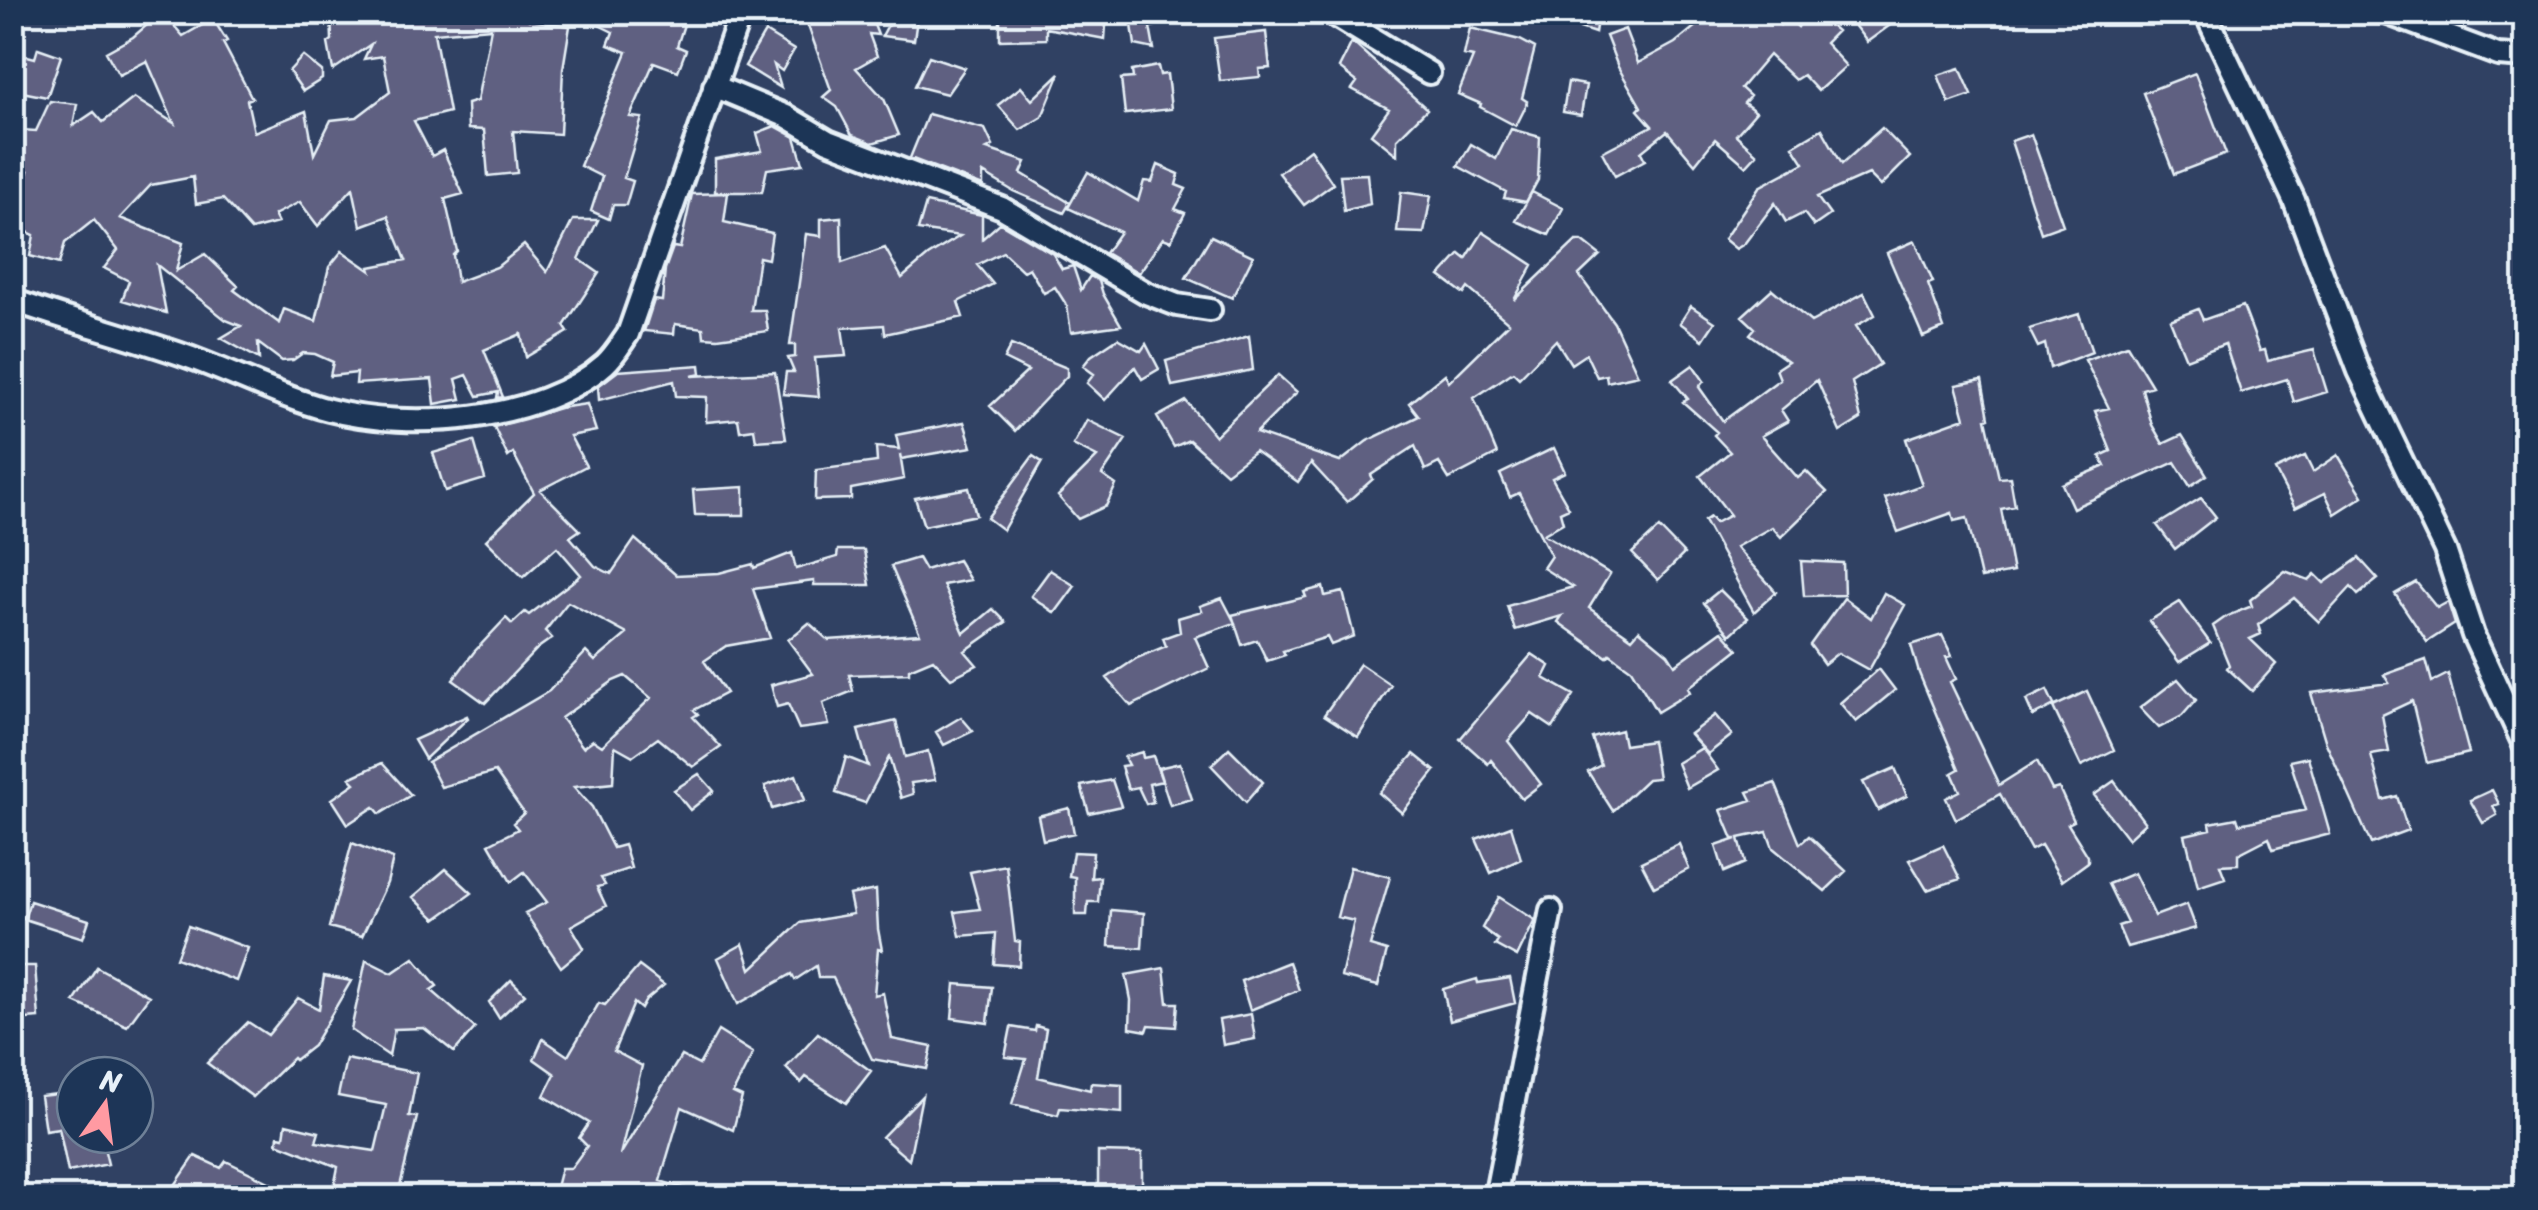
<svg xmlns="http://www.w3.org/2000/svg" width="2538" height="1210" viewBox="0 0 2538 1210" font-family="Sriracha,sans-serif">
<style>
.building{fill:#5f6081;stroke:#e8f1f8;stroke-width:2.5;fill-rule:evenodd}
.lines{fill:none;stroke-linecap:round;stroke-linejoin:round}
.minor-casing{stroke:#e8f1f8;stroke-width:28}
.minor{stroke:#1d3557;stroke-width:20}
</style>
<rect width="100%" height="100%" fill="#304163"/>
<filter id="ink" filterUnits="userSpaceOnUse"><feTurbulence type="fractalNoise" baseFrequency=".01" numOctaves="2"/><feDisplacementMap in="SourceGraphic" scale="20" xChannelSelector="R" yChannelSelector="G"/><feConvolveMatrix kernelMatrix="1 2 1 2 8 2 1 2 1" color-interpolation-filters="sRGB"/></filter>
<g filter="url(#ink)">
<!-- building -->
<path class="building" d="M 162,12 L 183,36 L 213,19 L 227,41 L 223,43 L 252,98 L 247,100 L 254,132 L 306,111 L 314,154 L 331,120 L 357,117 L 390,92 L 383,56 L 364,59 L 371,44 L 333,70 L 328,43 L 332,40 L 331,15 L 361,12 L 362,17 L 411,12 L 531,12 L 529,20 L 570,26 L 563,69 L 560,134 L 513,131 L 517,173 L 488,176 L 484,130 L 468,129 L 467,104 L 477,101 L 491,28 L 434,33 L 449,112 L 414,121 L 432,156 L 443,150 L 463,194 L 445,199 L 457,251 L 453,255 L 457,282 L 497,267 L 524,245 L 547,272 L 573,220 L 598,220 L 579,259 L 599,273 L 564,326 L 568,332 L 526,357 L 521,334 L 484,350 L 503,397 L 497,398 L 498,392 L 478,396 L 467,375 L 456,379 L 461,399 L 435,404 L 432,379 L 356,384 L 357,373 L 330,376 L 333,362 L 315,354 L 303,353 L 293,360 L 282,361 L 258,343 L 259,359 L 221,338 L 241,326 L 226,320 L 157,265 L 166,313 L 122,300 L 129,281 L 104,268 L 118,250 L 94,220 L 65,243 L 59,264 L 30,256 L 34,235 L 12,225 L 28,171 L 12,170 L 21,130 L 36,131 L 50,101 L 77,104 L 73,126 L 94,112 L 103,122 L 134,98 L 174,123 L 147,61 L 119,75 L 106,52 L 133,37 ZM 193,177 L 196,204 L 223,199 L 251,230 L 278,223 L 274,215 L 300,202 L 318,226 L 353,188 L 361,226 L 388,216 L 406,260 L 370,267 L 371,271 L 342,251 L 329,267 L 316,321 L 284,309 L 279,323 L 234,290 L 238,286 L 205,254 L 176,271 L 183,243 L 120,218 L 151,185 Z
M 572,12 L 688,12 L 677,46 L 686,50 L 678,71 L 654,62 L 630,117 L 642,118 L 624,178 L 633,181 L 626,205 L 613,205 L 609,219 L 591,211 L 602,177 L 580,166 L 627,52 L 608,45 L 613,32 Z
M 837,12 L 869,12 L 878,35 L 869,34 L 877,56 L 856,68 L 884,99 L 899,135 L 872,143 L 852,135 L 837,107 L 823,97 L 831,90 L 807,23 Z
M 895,12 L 918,12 L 914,40 L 882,36 Z
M 1000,12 L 1107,12 L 1105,39 L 1046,28 L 1046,39 L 1000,40 Z
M 1130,12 L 1180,12 L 1181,21 L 1150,27 L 1154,49 L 1135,45 Z
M 1575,12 L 1598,12 L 1595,33 L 1580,28 Z
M 1713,12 L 1764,12 L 1780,25 L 1787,16 L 1798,27 L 1807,12 L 1815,12 L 1837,31 L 1825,43 L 1846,66 L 1818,91 L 1803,75 L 1795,80 L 1769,55 L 1741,88 L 1750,96 L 1744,103 L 1756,112 L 1736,135 L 1757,154 L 1746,166 L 1715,139 L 1695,164 L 1667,131 L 1641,152 L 1645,160 L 1615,176 L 1602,152 L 1652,126 L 1638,110 L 1641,107 L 1618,67 L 1606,36 L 1625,29 L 1638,63 L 1675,43 Z
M 1844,12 L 1908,12 L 1867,42 Z
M 1470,28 L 1520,40 L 1535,48 L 1522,98 L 1528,102 L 1516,126 L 1480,107 L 1481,104 L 1458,94 L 1473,57 L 1464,55 Z
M 765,32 L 794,50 L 782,71 L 774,65 L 781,88 L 745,66 Z
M 1266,32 L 1270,68 L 1259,69 L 1260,77 L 1220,81 L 1214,38 Z
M 1352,42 L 1427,109 L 1397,139 L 1397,155 L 1371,134 L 1389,109 L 1352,89 L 1357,82 L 1339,68 Z
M 38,48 L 61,56 L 47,97 L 12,90 L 12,52 L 35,58 Z
M 303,56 L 322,71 L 322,79 L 303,91 L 289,71 Z
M 929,56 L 965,68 L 947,94 L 915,86 Z
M 1158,66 L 1160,75 L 1167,74 L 1171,109 L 1125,114 L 1121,79 L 1133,78 L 1132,71 Z
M 1960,68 L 1972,95 L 1949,103 L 1938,75 Z
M 1060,73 L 1042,117 L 1020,130 L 998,105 L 1021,87 L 1032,100 Z
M 2195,73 L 2226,154 L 2174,174 L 2143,93 Z
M 1568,82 L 1586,85 L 1581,115 L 1563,112 Z
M 928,114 L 985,129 L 993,146 L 987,149 L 1026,162 L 1021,173 L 1070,203 L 1064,213 L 1013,191 L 983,173 L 983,186 L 910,158 Z
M 775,126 L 795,137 L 803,164 L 767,169 L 762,192 L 715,192 L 715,159 L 762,151 L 757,133 Z
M 1882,128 L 1910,157 L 1881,186 L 1869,174 L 1817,197 L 1830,215 L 1814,226 L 1804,213 L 1786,222 L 1775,203 L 1744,244 L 1736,249 L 1724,239 L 1759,187 L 1804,163 L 1793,146 L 1822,129 L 1842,164 Z
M 1511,129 L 1540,137 L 1538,180 L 1526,202 L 1504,198 L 1506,192 L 1458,166 L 1471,144 L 1496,159 Z
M 2031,134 L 2063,225 L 2041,233 L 2011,141 Z
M 1310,149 L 1333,184 L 1304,205 L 1279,173 Z
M 1158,165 L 1179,174 L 1176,185 L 1186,189 L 1175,209 L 1185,213 L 1171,241 L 1163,238 L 1139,273 L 1105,253 L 1120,232 L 1068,208 L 1088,172 L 1138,201 L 1144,181 L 1152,182 Z
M 1367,174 L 1370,204 L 1344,211 L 1340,175 Z
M 1401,192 L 1431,196 L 1424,233 L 1397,232 Z
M 1532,192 L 1563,208 L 1549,235 L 1516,221 Z
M 728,193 L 724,222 L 772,233 L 768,259 L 759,257 L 751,310 L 765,310 L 768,331 L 718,338 L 704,337 L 703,328 L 675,324 L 674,334 L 644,331 L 654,300 L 662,301 L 665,269 L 673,247 L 680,248 L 692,194 Z
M 926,203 L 982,215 L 982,239 L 1000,223 L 1053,254 L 1062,269 L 1073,266 L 1081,290 L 1090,276 L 1099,281 L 1103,294 L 1121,325 L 1071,332 L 1067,306 L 1055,287 L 1044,293 L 1029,268 L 1023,271 L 1003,252 L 977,265 L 993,284 L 958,302 L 963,317 L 885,334 L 884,325 L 842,328 L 846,356 L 815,358 L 819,397 L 783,394 L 786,372 L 794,372 L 788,358 L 795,357 L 795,345 L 790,345 L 806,234 L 821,236 L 821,219 L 841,217 L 842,263 L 885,248 L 902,278 L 928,256 L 960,236 L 918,230 Z
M 1483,232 L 1533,265 L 1514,300 L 1576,241 L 1582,241 L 1600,255 L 1579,275 L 1614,323 L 1638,375 L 1607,382 L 1606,375 L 1597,377 L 1586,354 L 1571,364 L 1556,340 L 1519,378 L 1513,372 L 1474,398 L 1497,454 L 1449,479 L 1439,463 L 1425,470 L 1415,446 L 1371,475 L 1373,479 L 1347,502 L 1311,463 L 1298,482 L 1255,451 L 1226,473 L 1189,440 L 1174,447 L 1157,417 L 1186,401 L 1215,436 L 1278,375 L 1297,392 L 1256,433 L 1340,462 L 1367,441 L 1419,416 L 1409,403 L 1445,374 L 1449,382 L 1509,323 L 1468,288 L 1464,294 L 1440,276 L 1460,254 L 1466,259 Z
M 1211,236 L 1253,256 L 1232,298 L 1186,278 Z
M 1915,241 L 1933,282 L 1928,284 L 1944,328 L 1923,337 L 1887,253 Z
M 1772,289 L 1811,322 L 1864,293 L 1875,315 L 1856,326 L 1880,364 L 1852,382 L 1861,419 L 1840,432 L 1817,380 L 1781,410 L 1788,421 L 1761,436 L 1798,478 L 1806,471 L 1827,492 L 1781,537 L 1772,527 L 1736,547 L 1776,592 L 1754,612 L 1704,521 L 1710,517 L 1715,523 L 1730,515 L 1700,476 L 1730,452 L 1714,435 L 1717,432 L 1683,402 L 1688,399 L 1672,380 L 1693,365 L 1704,381 L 1699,387 L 1723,421 L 1780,379 L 1776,369 L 1788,361 L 1750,334 L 1755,328 L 1742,316 Z
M 1691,306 L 1715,322 L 1703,340 L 1680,323 Z
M 2243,306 L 2260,351 L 2265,350 L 2268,361 L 2314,350 L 2327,392 L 2294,402 L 2287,379 L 2241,393 L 2225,344 L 2186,359 L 2170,320 L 2198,309 L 2203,320 Z
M 2079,314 L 2092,352 L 2050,368 L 2045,344 L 2038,347 L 2029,329 Z
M 1249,336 L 1253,370 L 1172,386 L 1166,361 Z
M 1118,338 L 1141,351 L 1146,344 L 1159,369 L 1142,379 L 1135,367 L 1105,400 L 1087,383 L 1094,374 L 1083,366 L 1091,356 Z
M 1011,345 L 1067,368 L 1067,376 L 1015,431 L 990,406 L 1028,371 L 1004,359 Z
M 2127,345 L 2152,386 L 2142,389 L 2152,425 L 2163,444 L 2182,435 L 2207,475 L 2190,486 L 2175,462 L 2073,508 L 2062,484 L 2105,466 L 2100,456 L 2111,451 L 2095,411 L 2109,408 L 2085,360 Z
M 700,365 L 701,374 L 692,376 L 775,372 L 786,439 L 756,441 L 754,429 L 740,431 L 738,419 L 706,422 L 707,397 L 676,396 L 674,381 L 599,400 L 598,386 L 618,371 Z
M 1982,380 L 1989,418 L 1986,419 L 1999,478 L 2010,477 L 2015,506 L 2001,509 L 2013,572 L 1981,578 L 1967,518 L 1954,521 L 1952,513 L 1898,532 L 1885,498 L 1922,485 L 1906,439 L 1965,418 L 1956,385 Z
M 587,404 L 596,431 L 570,436 L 586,466 L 540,490 L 580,530 L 570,537 L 595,566 L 611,574 L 635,539 L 676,575 L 719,573 L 753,564 L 754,568 L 792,553 L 796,569 L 837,557 L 838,550 L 864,550 L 870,585 L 814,585 L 814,581 L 753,589 L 770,638 L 726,646 L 704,661 L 726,693 L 694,710 L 698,714 L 693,717 L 721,747 L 693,767 L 658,738 L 633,756 L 615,746 L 613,783 L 574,787 L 592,807 L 613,848 L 624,845 L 631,868 L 601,878 L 605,885 L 597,887 L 606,906 L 571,926 L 584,948 L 561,967 L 525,913 L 547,902 L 524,872 L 511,882 L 489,844 L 518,829 L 513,823 L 524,813 L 495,772 L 441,787 L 428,762 L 549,691 L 586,652 L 595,661 L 627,634 L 568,602 L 545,631 L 552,638 L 538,648 L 485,703 L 453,680 L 474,652 L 506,618 L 512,624 L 525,612 L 529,615 L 581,575 L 557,547 L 523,577 L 486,540 L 534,493 L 513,453 L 508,457 L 494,427 L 559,408 ZM 625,676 L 651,698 L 602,746 L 593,740 L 583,747 L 561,718 L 613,681 Z
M 1087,420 L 1126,439 L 1102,475 L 1116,485 L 1106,506 L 1078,519 L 1058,496 L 1097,457 L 1073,445 Z
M 964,422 L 972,447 L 901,459 L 900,454 L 904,479 L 851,489 L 851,499 L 815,500 L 816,470 L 877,462 L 876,447 L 899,449 L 896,435 Z
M 474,441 L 485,479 L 445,491 L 433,453 Z
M 1554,448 L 1565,472 L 1552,478 L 1569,508 L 1560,512 L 1563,523 L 1544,534 L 1610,574 L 1589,608 L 1632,638 L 1639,630 L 1668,654 L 1675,665 L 1722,631 L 1738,649 L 1688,688 L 1690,692 L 1657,712 L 1631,669 L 1610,654 L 1607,657 L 1558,622 L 1562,616 L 1515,630 L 1507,606 L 1573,587 L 1543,568 L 1551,556 L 1519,493 L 1510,497 L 1500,474 Z
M 2338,455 L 2363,496 L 2335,514 L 2325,493 L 2295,508 L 2275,470 L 2305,456 L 2313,472 Z
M 1033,456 L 1042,462 L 1003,530 L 987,518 Z
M 744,487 L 744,515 L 695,515 L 693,490 Z
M 969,488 L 976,515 L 924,526 L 915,498 Z
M 2201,498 L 2216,517 L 2175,549 L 2157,525 Z
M 1659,528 L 1684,554 L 1658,580 L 1632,553 Z
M 918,558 L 925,570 L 958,560 L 970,580 L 943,585 L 964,633 L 993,609 L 1006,622 L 965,651 L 977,665 L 951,678 L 933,659 L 909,669 L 909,673 L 849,675 L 853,691 L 823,703 L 829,725 L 799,729 L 788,704 L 777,707 L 771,685 L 813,674 L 788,640 L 809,623 L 828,640 L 920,634 L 891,566 Z
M 2359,558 L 2378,579 L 2358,595 L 2351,587 L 2319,622 L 2294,598 L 2258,625 L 2261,634 L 2250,639 L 2276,664 L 2252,691 L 2227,668 L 2229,665 L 2213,626 L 2227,616 L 2252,606 L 2250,600 L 2285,571 L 2309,580 L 2315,574 L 2324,583 Z
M 1801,561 L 1843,563 L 1844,595 L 1804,596 Z
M 1050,570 L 1075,586 L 1055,613 L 1031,596 Z
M 2416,582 L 2437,608 L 2448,602 L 2455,624 L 2427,642 L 2395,594 Z
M 1323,587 L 1325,596 L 1343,592 L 1354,636 L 1331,645 L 1327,637 L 1283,651 L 1285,655 L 1267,661 L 1257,640 L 1242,645 L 1232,615 L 1306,597 L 1304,592 Z
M 1720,590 L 1748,618 L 1730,635 L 1704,603 Z
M 1884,593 L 1905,605 L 1869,670 L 1838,653 L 1824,664 L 1810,645 L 1844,598 L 1871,618 Z
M 1222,598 L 1235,623 L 1195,637 L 1209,668 L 1131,706 L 1107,678 L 1137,658 L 1166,646 L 1163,638 L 1180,632 L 1178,618 L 1202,611 L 1200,606 Z
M 2180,602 L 2210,643 L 2179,662 L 2149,621 Z
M 1942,635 L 1952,656 L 1946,657 L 1956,679 L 1950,682 L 1999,785 L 2037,761 L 2052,790 L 2059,788 L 2074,821 L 2068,824 L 2088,856 L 2088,862 L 2062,881 L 2041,845 L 2031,850 L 2000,794 L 1956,819 L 1946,798 L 1960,791 L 1952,773 L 1959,769 L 1919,673 L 1911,645 Z
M 1532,654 L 1550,666 L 1544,678 L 1574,695 L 1553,728 L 1532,714 L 1508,741 L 1541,784 L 1522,799 L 1491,760 L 1488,764 L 1460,739 Z
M 2426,660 L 2432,682 L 2448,674 L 2469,753 L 2427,763 L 2412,701 L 2382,715 L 2389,752 L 2371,755 L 2383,800 L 2397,796 L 2408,830 L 2371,844 L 2326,743 L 2311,693 L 2389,683 L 2384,675 Z
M 1360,664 L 1391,685 L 1358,737 L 1324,715 Z
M 1879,669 L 1895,690 L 1856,722 L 1840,703 Z
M 2178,679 L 2196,700 L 2182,716 L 2159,728 L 2140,708 Z
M 2047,690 L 2054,705 L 2033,716 L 2026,700 Z
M 2087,691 L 2114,750 L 2081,766 L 2053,707 Z
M 1715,715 L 1732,735 L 1708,754 L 1690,734 Z
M 467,716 L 468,718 L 425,759 L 414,740 Z
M 961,717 L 973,731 L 944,745 L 936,732 Z
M 896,721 L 905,757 L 928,751 L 935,780 L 911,783 L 913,794 L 901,798 L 889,757 L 865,803 L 836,793 L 846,757 L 868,766 L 858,730 Z
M 1621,730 L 1624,745 L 1652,741 L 1658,778 L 1647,779 L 1613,811 L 1588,772 L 1601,765 L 1592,738 Z
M 1229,748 L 1263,782 L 1246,802 L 1211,765 Z
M 1702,748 L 1718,770 L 1687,788 L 1677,763 Z
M 1142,752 L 1143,758 L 1153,756 L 1162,781 L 1149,784 L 1153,802 L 1146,804 L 1138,787 L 1128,789 L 1121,766 L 1128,765 L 1124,757 Z
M 1414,754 L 1435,771 L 1402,813 L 1379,793 Z
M 2308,757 L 2330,834 L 2273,849 L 2269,838 L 2238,854 L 2238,864 L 2220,865 L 2225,878 L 2198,887 L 2185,835 L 2211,829 L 2210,823 L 2237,818 L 2239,824 L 2306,810 L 2290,761 Z
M 382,763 L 411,795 L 380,814 L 374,807 L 348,824 L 332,799 L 355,783 L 350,778 Z
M 1180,763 L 1192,799 L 1170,805 L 1158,768 Z
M 1895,768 L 1907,796 L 1878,810 L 1863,782 Z
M 699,774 L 714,791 L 690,810 L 674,790 Z
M 796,775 L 805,800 L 772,809 L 765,786 Z
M 1112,780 L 1121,806 L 1089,813 L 1081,786 Z
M 2114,781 L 2145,823 L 2128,839 L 2094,795 Z
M 1775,783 L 1800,844 L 1809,836 L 1846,871 L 1825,891 L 1773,848 L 1767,832 L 1739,838 L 1745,863 L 1724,872 L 1716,846 L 1737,839 L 1733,839 L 1721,810 L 1752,800 L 1748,792 Z
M 2492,790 L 2499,804 L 2493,806 L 2497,815 L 2483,823 L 2470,800 Z
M 1069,808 L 1074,833 L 1043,840 L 1038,816 Z
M 1511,826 L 1521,859 L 1491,873 L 1476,839 Z
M 352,843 L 393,859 L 387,883 L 362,936 L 329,927 Z
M 1679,844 L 1689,869 L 1654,887 L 1641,862 Z
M 1943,845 L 1960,879 L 1927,890 L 1909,860 Z
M 1073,852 L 1093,853 L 1091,878 L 1100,877 L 1098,902 L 1088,902 L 1087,915 L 1075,915 L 1075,877 L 1069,876 Z
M 1006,865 L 1015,941 L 1020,942 L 1019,966 L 994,964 L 996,933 L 960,936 L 955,912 L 980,909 L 970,872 Z
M 1350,867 L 1390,877 L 1370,946 L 1387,951 L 1378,986 L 1341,977 L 1354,921 L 1337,917 Z
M 446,869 L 472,893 L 436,919 L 413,897 Z
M 2134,873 L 2155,916 L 2187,904 L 2196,928 L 2127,947 L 2118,926 L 2127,923 L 2108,884 Z
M 876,890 L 878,929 L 882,950 L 878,949 L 874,995 L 883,993 L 892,1039 L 932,1047 L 927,1069 L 872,1059 L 833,978 L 818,978 L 816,966 L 795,980 L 792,974 L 738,1004 L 718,958 L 743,944 L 751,969 L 800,923 L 853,914 L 849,895 Z
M 1499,897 L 1535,920 L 1517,957 L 1495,945 L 1498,940 L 1482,928 Z
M 30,901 L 89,920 L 83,938 L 24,919 Z
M 1111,910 L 1144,913 L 1142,948 L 1109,946 Z
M 188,926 L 248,948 L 236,981 L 176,958 Z
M 414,958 L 437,986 L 431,990 L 475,1028 L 454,1052 L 424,1028 L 394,1029 L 389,1056 L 351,1030 L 366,960 L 392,973 Z
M 1289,962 L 1299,990 L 1250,1010 L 1241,981 Z
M 12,966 L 35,966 L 39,1018 L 12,1020 Z
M 639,966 L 664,985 L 646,1000 L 641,1009 L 634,1003 L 614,1051 L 642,1066 L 620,1155 L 681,1056 L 699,1065 L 718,1031 L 753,1053 L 733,1093 L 742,1097 L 733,1130 L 682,1107 L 660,1181 L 700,1193 L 699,1198 L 600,1198 L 578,1187 L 574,1197 L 554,1195 L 561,1168 L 571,1168 L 587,1146 L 579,1138 L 589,1123 L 544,1096 L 555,1074 L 534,1059 L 543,1039 L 568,1056 L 599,1003 L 605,1005 Z
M 97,967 L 149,996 L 127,1026 L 74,1002 Z
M 1164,968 L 1168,1003 L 1178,1003 L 1176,1027 L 1149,1025 L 1147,1031 L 1130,1028 L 1131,1000 L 1126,975 Z
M 324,976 L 351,981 L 313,1046 L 295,1060 L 293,1058 L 253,1097 L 207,1063 L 248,1022 L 268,1035 L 298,998 L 319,1009 Z
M 1510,978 L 1515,1003 L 1450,1021 L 1443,989 L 1477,979 L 1478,983 Z
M 511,980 L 525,994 L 499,1018 L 489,1002 Z
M 955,984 L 992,987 L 988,1023 L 952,1018 Z
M 1251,1014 L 1255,1039 L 1223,1045 L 1219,1020 Z
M 1036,1026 L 1046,1029 L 1038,1077 L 1090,1090 L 1091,1083 L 1122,1085 L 1122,1113 L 1060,1108 L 1058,1115 L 1012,1104 L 1026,1059 L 1005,1057 L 1011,1027 L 1035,1031 Z
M 818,1033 L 871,1071 L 846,1103 L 806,1077 L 801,1083 L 786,1068 Z
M 346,1059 L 417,1073 L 409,1116 L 417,1117 L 397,1198 L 374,1198 L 375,1194 L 334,1187 L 338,1167 L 277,1143 L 278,1136 L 284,1137 L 286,1124 L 319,1132 L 316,1142 L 375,1151 L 386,1105 L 338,1096 Z
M 75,1092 L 75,1139 L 101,1135 L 108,1164 L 68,1172 L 59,1128 L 45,1130 L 40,1096 Z
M 922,1096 L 909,1160 L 882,1137 Z
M 1098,1152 L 1142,1153 L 1142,1187 L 1098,1188 Z
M 195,1156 L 221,1168 L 226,1161 L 271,1183 L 264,1198 L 220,1198 L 207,1190 L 202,1198 L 179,1198 L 171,1191 Z"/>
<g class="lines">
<!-- minor casing -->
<g class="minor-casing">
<path id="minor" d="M 1329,12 L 1429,73
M 2205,12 L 2294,200 L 2359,371 L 2445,550 L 2473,635 L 2526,749
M 2383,12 L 2498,55 L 2526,57
M 714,86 L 786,116 L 828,141 L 1002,208 L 1146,293 L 1177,305 L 1210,310
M 12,300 C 70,321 129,336 186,356 C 234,373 280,397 329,410 C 410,431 540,422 605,364 C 614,356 621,344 628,334 L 741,12
M 1495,1198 L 1551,910"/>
</g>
<!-- minor -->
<use href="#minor" class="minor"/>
</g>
</g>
<!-- margin -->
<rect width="2538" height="1210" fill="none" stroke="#1d3557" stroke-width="50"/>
<rect x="25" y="25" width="2488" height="1160" fill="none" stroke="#e8f1f8" stroke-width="4" filter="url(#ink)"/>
<!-- north arrow -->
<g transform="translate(105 1105) rotate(14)"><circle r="48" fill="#1d3557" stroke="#6e8097" stroke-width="2.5"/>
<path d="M0-8L18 38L0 25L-18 38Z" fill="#ff9aa2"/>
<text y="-15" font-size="28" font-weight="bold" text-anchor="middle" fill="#e8f1f8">N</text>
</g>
</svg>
